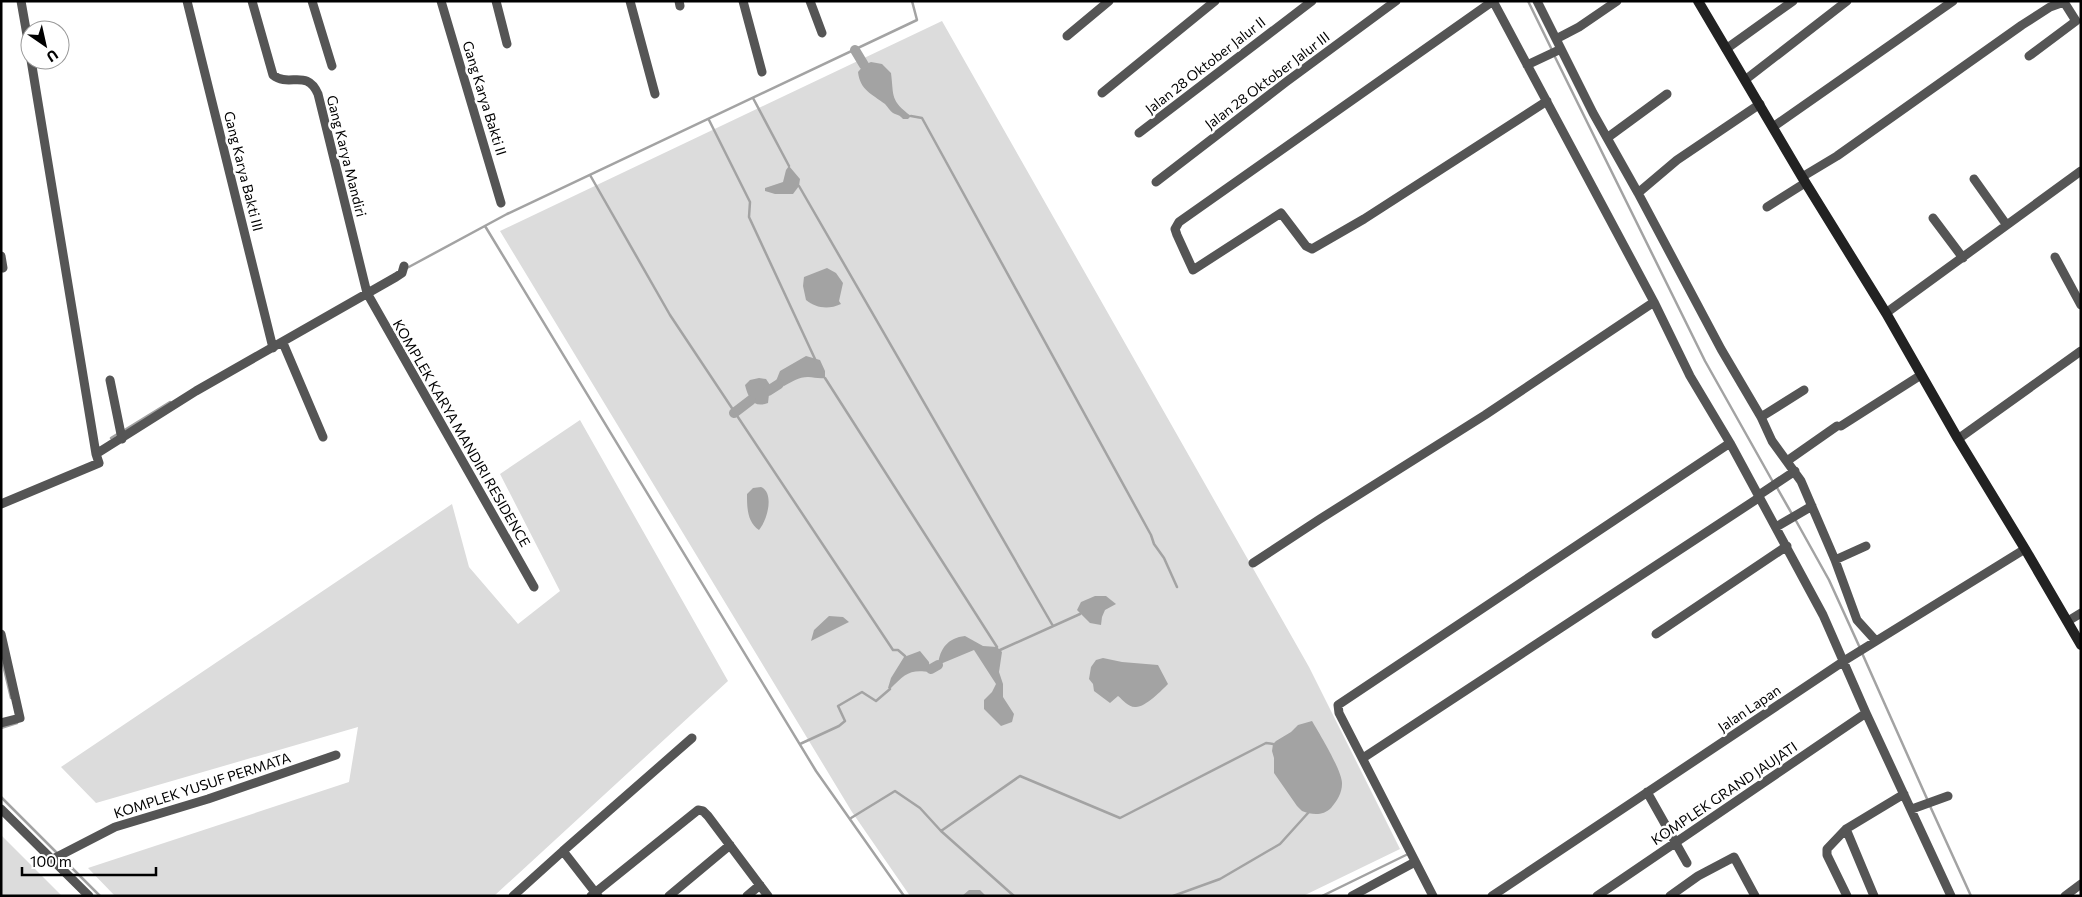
<svg xmlns="http://www.w3.org/2000/svg" width="2082" height="897" viewBox="0 0 2082 897" font-family="Commissioner,sans-serif">
<style>
.green{fill:#dcdcdc}
.water{fill:#a3a3a3}
.lines{fill:none;stroke-linecap:round;stroke-linejoin:round}
.stream{stroke:#a3a3a3;stroke-width:2.5}
.canal{stroke:#a3a3a3;stroke-width:10}
.street{stroke:#555;stroke-width:9}
.secondary{stroke:#222;stroke-width:10}
.labels{text-anchor:middle;dominant-baseline:central;stroke-width:5;stroke-linejoin:round;paint-order:stroke}
.street-label{font-size:14px;fill:#000;stroke:#fff}
</style>
<rect width="100%" height="100%" fill="#fff"/>
<!-- green -->
<path class="green" d="M 942,21 L 1309,667 L 1400,849 L 1303,896 L 910,896 L 852,812 L 500,231 Z
M 580,420 L 728,681 L 494,896 L 115,896 L 88,868 L 349,782 L 358,727 L 96,803 L 61,767 L 452,504 L 469,567 L 518,624 L 560,591 L 500,474 Z
M 1,835 L 62,896 L 1,896 Z"/>
<!-- water -->
<path class="water" d="M 871,62 L 882,64 L 891,73 C 894,97 890,100 911,116 L 908,119 L 903,119 C 900,115 897,115 893,113 C 890,111 888,107 885,104 C 872,94 860,90 858,72 L 864,65 Z
M 789,166 L 800,179 L 799,186 L 793,194 L 775,194 L 765,191 L 765,188 L 783,182 L 786,170 Z
M 827,268 L 836,273 L 843,283 L 839,301 L 841,304 C 828,310 816,308 806,300 L 803,286 L 804,277 Z
M 806,356 L 820,360 L 825,371 L 825,378 C 818,379 814,377 808,377 C 799,377 791,382 784,386 L 776,381 L 780,371 Z
M 759,378 L 766,379 L 770,385 L 768,403 C 753,409 748,397 745,385 L 750,380 Z
M 761,487 C 775,493 767,521 759,530 C 747,522 747,507 747,494 L 753,488 Z
M 1095,596 L 1106,596 L 1116,604 L 1105,610 L 1102,617 L 1101,625 L 1090,623 L 1077,610 L 1081,602 Z
M 829,616 L 843,617 L 849,622 L 811,641 L 814,630 Z
M 965,636 L 983,646 L 997,647 L 1002,652 L 999,672 L 1003,684 L 1003,697 L 1014,714 L 1012,722 L 1001,726 L 984,709 L 984,700 L 992,692 L 996,684 L 974,650 L 938,665 C 940,648 948,638 965,636 Z
M 920,651 L 929,662 L 930,672 C 909,669 905,674 890,689 L 888,688 L 891,678 L 904,657 Z
M 1103,658 L 1122,662 L 1158,665 L 1168,684 C 1162,690 1145,708 1135,707 C 1128,707 1123,700 1118,696 L 1110,703 L 1094,691 L 1093,684 L 1089,679 L 1091,667 L 1096,660 Z
M 1312,721 C 1319,733 1343,772 1342,784 C 1342,793 1337,801 1331,808 C 1323,816 1312,815 1302,811 L 1297,806 L 1274,773 L 1274,758 L 1272,751 L 1273,744 L 1276,741 L 1291,732 L 1298,725 Z
M 969,890 L 980,890 L 986,896 L 962,896 Z"/>
<g class="lines">
<!-- stream -->
<path class="stream" d="M 1528,1 L 1552,50
M 1554,55 L 1705,361 L 1773,482
M 753,98 L 789,166
M 911,116 L 922,118 L 1151,535 L 1154,544 L 1164,558 L 1177,587
M 709,120 L 750,202 L 749,217 L 815,359
M 590,175 L 670,315 L 893,650 L 898,650 L 905,656
M 799,186 L 1053,626
M 485,226 L 816,771 L 904,896
M 407,268 L 507,214 L 917,20 L 912,1
M 825,378 L 997,647
M 123,431 L 170,402
M 111,438 L 119,433
M 1776,486 L 1792,514
M 1795,519 L 1829,580 L 1860,648
M 1000,650 L 1080,614
M 1862,653 L 1928,801
M 1,656 L 11,698
M 1,728 L 17,723
M 800,744 L 839,726 L 845,721 L 838,706 L 862,692 L 876,701 L 890,689
M 1,797 L 100,896
M 1930,806 L 1971,896
M 851,818 L 895,791 L 920,808 L 941,831 L 1014,896
M 941,831 L 1020,776 L 1120,818 L 1266,743 L 1273,744
M 1173,896 L 1220,879 L 1280,844 L 1308,813
M 1322,896 L 1406,855"/>
<!-- canal -->
<path class="canal" d="M 855,50 L 864,65
M 768,391 L 779,384
M 734,413 L 751,400
M 931,669 L 938,665"/>
<!-- street -->
<path class="street" d="M 21,1 L 30,52
M 187,1 L 273,348
M 252,1 L 273,75 C 289,88 307,68 318,94 L 367,293 L 534,587
M 312,1 L 332,66
M 441,1 L 501,203
M 496,1 L 507,44
M 630,1 L 655,94
M 679,1 L 680,6
M 743,1 L 762,72
M 810,1 L 822,33
M 1537,1 L 1593,113 L 1638,193 L 1721,349 L 1761,417 L 1772,441 L 1801,481 L 1835,560 L 1857,620 L 1876,641
M 1067,36 L 1109,1
M 1556,39 L 1579,27 L 1617,1
M 1726,49 L 1793,1
M 31,60 L 96,454 L 196,391 L 396,277 L 402,273 L 404,266
M 1527,65 L 1561,49
M 1745,80 L 1847,1
M 1102,93 L 1215,1
M 1547,101 L 1364,219 L 1312,249 L 1306,246 L 1281,213 L 1193,270 L 1177,235 L 1175,229 L 1179,222 L 1493,1 L 1654,302 L 1690,376 L 1730,443 L 1823,615 L 1866,713 L 1951,896
M 1773,127 L 1953,1
M 1139,133 L 1312,1
M 1607,138 L 1667,94
M 1802,177 L 1837,156 L 2022,25 L 2050,7 L 2064,2 L 2076,21 L 2029,56
M 1974,179 L 2006,224
M 1156,182 L 1286,82 L 1396,1
M 1638,193 L 1677,160 L 1760,104
M 1767,207 L 1805,183
M 1933,218 L 1963,258
M 1,256 L 3,268
M 2055,257 L 2081,305
M 1886,313 L 2081,171
M 283,343 L 323,437
M 110,380 L 122,439
M 1761,417 L 1804,390
M 1841,426 L 1921,375
M 1958,439 L 2081,351
M 1787,461 L 1837,426
M 1759,495 L 1795,471
M 1,504 L 99,463 L 96,454
M 1776,527 L 1812,506
M 1835,560 L 1866,546
M 1253,563 L 1320,519 L 1485,415 L 1654,302
M 2068,621 L 2081,613
M 1,634 L 20,718 L 1,723
M 1656,634 L 1787,546
M 1363,758 L 1760,497
M 1647,792 L 1687,863
M 1,809 L 89,896
M 1912,809 L 1948,796
M 1846,829 L 1874,896
M 563,851 L 692,738
M 51,860 L 115,827 L 208,799 L 336,755
M 513,896 L 563,851 L 598,896
M 591,896 L 698,810 L 703,811 L 708,816 L 768,896
M 669,896 L 730,845
M 747,896 L 760,885
M 1352,896 L 1415,862
M 1433,896 L 1339,713 L 1338,705 L 1730,443
M 1492,896 L 1847,659 L 2025,549
M 1597,896 L 1866,713
M 1670,896 L 1698,876 L 1734,857 L 1755,896
M 1847,896 L 1827,855 L 1827,849 L 1846,829 L 1904,794
M 2065,896 L 2081,884"/>
<!-- secondary -->
<path class="secondary" d="M 1698,1 L 1802,177 L 1886,313 L 1958,439 L 2025,549 L 2081,645"/>
</g>
<g class="labels">
<!-- street labels -->
<g class="street-label">
<text transform="translate(1205 65) rotate(-38)">Jalan 28 Oktober Jalur II</text>
<text transform="translate(1267 80) rotate(-37)">Jalan 28 Oktober Jalur III</text>
<text transform="translate(485 98) rotate(73)">Gang Karya Bakti II</text>
<text transform="translate(347 156) rotate(76)">Gang Karya Mandiri</text>
<text transform="translate(244 171) rotate(76)">Gang Karya Bakti III</text>
<text transform="translate(462 433) rotate(60)">KOMPLEK KARYA MANDIRI RESIDENCE</text>
<text transform="translate(1749 708) rotate(-34)">Jalan Lapan</text>
<text transform="translate(202 785) rotate(-18)">KOMPLEK YUSUF PERMATA</text>
<text transform="translate(1724 793) rotate(-34)">KOMPLEK GRAND JAUJATI</text>
</g>
</g>
<!-- border -->
<rect width="2082" height="897" fill="none" stroke="#000000" stroke-width="5"/>
<!-- north arrow -->
<g transform="translate(45 45) rotate(146)"><circle r="24" fill="#ffffff" stroke="#999999"/>
<path d="M0-4L9 19L0 12L-9 19Z" fill="#000000"/>
<text y="-8" font-size="14" font-weight="bold" text-anchor="middle" fill="#000000">U</text>
</g>
<!-- scale -->
<path d="M22 867v8h134v-8" fill="none" stroke="#000000" stroke-width="2.5"/>
<text x="30" y="867" font-size="15" fill="#000000" stroke="#ffffff" stroke-width="4" paint-order="stroke">100 m</text>
</svg>
